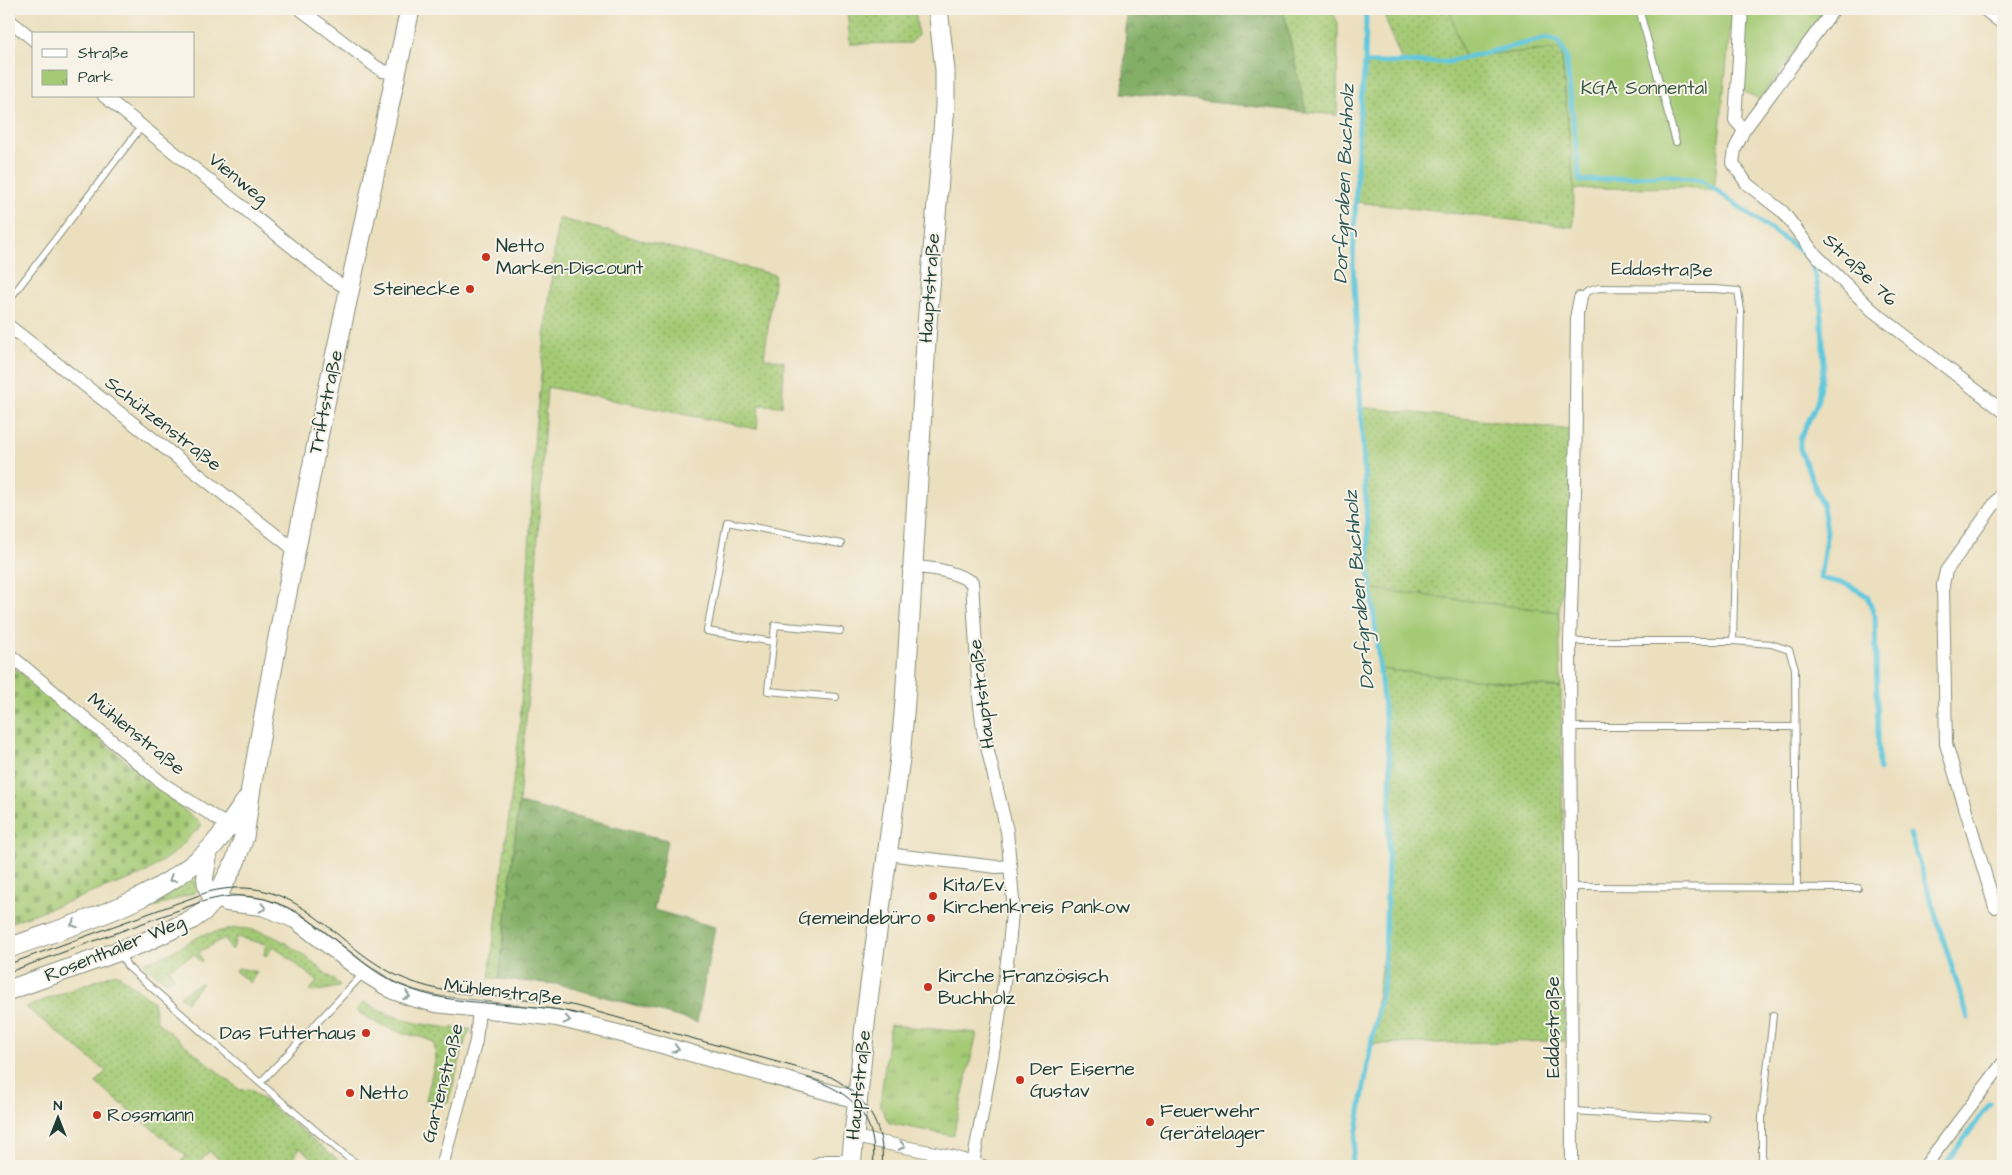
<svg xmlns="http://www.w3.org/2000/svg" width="2012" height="1175" viewBox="0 0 2012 1175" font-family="'Architects Daughter',sans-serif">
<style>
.grass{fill:url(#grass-dots);stroke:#628454}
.forest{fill:url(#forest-crowns);stroke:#51764d}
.cemetery{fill:url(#cemetery-stones);stroke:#628454}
.park{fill:url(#park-tufts);stroke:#628454}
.garden{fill:#a4ca75;stroke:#628454}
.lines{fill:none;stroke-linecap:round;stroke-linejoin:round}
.stream{stroke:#60c7dd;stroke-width:5}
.service-casing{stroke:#858e79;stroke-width:8}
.minor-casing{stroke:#858e79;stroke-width:14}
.tertiary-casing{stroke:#858e79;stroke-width:18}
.secondary-casing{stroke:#858e79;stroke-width:21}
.service{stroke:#fff;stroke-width:6}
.minor{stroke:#fff;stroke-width:12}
.tertiary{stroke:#fff;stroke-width:16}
.secondary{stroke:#fff;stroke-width:19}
.tram{stroke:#1f3d34;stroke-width:1}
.oneway{stroke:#8f9e9a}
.poi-dot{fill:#c8321e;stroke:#f7f3e8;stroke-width:2}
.labels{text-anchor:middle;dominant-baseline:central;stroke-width:4;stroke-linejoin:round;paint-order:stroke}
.park-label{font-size:19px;fill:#3a5941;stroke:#f7f3e8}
.street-label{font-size:19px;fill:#1f3d34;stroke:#f7f3e8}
.poi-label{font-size:19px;fill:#1f3d34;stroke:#f7f3e8;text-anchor:start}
.water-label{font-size:20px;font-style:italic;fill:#2c5956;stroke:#f7f3e8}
</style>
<defs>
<pattern id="grass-dots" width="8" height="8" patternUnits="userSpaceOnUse" patternTransform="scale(1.25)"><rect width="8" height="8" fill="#a4ca75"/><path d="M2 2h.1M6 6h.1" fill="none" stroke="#85a561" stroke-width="1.8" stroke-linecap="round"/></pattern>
<pattern id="forest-crowns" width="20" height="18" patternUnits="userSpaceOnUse" patternTransform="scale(1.25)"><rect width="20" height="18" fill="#83ae66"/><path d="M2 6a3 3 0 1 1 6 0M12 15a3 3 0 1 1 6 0" fill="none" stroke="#6b8f55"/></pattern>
<pattern id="cemetery-stones" width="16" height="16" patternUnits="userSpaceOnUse" patternTransform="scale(1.25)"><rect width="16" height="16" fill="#a4ca75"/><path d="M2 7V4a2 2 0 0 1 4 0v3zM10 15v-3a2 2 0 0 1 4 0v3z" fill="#85a561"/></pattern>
<pattern id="park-tufts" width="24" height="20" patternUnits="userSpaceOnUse" patternTransform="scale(1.25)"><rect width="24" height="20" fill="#a4ca75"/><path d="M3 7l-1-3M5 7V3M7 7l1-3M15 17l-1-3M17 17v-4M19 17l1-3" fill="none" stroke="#85a561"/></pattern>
</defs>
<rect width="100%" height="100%" fill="#f7f3e8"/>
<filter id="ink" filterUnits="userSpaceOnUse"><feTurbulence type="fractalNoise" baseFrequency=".02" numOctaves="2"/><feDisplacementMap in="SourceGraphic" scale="10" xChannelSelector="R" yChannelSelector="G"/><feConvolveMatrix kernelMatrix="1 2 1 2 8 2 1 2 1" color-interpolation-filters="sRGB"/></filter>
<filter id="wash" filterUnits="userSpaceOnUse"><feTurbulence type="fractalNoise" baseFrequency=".0096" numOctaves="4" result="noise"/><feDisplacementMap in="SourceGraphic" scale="20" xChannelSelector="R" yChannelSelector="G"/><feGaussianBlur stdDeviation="1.12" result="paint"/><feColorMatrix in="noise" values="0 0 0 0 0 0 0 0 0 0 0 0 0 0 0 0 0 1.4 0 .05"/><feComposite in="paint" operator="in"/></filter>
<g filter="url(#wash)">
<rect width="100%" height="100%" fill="#ebdfbe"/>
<!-- grass -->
<path class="grass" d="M 847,9 L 915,9 L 918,35 L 911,43 L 850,44 Z
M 1283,9 L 1331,9 L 1338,23 L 1337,115 L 1306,112 Z
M 1382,9 L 1449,9 L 1464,56 L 1561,49 L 1574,189 L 1573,227 L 1356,202 L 1359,121 L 1365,63 L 1402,62 Z
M 558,218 L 775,275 L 764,358 L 784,361 L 782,406 L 759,405 L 757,429 L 547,387 L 529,682 L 519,803 L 499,979 L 489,978 L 520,726 L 535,431 Z
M 1361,407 L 1571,430 L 1572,508 L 1559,612 L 1372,589 Z
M 1379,669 L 1561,688 L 1565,1041 L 1371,1044 L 1384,947 L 1387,844 L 1389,760 Z
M 194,875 L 196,892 L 152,908 L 149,900 Z
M 236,928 C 280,929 307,959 340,985 L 339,987 L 313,992 L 310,991 L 317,981 L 274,946 L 266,956 L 264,955 L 266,944 L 236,937 L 233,949 L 230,949 L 225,938 L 199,952 L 202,961 L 200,962 L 195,954 L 169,968 L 174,977 L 166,982 L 143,963 L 168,954 L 202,935 Z
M 239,968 L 257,972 L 250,983 L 235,971 Z
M 116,973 L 153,1002 L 157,1022 L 240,1090 L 250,1089 L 346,1166 L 323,1166 L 300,1148 L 287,1166 L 227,1166 L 209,1151 L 197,1166 L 178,1166 L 186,1156 L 96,1083 L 106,1071 L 26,1007 Z
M 200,983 L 202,983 L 187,1002 L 181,997 L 181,995 Z
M 364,1002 C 401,1023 429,1027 471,1029 L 470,1032 L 466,1038 L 448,1102 L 426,1100 L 436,1057 L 434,1043 C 424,1036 410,1036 399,1032 C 384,1027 369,1020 356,1010 Z"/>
<!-- forest -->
<path class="forest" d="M 1127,9 L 1283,9 L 1306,112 L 1123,93 Z
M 519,803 L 667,840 L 654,910 L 715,927 L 697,1022 L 557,984 L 499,979 Z"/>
<!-- cemetery -->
<path class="cemetery" d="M 9,663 L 202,825 L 175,852 L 144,874 L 9,923 Z"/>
<!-- park -->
<path class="park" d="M 890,1025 L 977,1033 L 953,1136 L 889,1123 L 880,1106 Z"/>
<!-- garden -->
<path class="garden" d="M 1449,9 L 1732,9 L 1714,191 L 1684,187 L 1574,189 L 1561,49 L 1464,56 Z
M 1743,9 L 1826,9 L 1759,100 L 1740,89 Z
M 1372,589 L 1559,612 L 1561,688 L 1379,669 Z"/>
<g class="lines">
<!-- stream -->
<path class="stream" d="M 1365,63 L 1448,62 L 1547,38 L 1558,41 L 1566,57 L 1580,181 L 1666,175 L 1702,180 L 1809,257 L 1816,278 L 1821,306 L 1824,365 L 1817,403 L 1800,439 L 1800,449 L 1823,507 L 1827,531 L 1820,578 L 1849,585 L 1867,596 L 1875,617 L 1879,770
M 1910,834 L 1968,1018
M 1351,1166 L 1372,1039 L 1384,981 L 1391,773 L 1370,580 L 1353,263 L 1359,121 L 1365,63 L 1366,18 L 1363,9
M 1944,1166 L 1990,1104"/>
</g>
</g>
<g filter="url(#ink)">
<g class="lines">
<!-- service casing -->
<g class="service-casing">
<path id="service" d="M 1639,9 L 1676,142
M 1580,298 L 1588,291 L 1599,288 L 1715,289 L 1738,291 L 1741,311 L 1733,641
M 9,300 L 142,126
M 1570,641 L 1733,641 L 1771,644 L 1789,650 L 1795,668 L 1797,888
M 773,642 L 707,631 L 727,522 L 841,544
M 836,697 L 768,691 L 775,625 L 840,631
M 1570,727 L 1795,727
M 1570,887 L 1858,888
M 121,953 L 127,966 L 260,1083 L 363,974
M 260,1083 L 347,1157 L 361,1166
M 1572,1111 L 1707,1119
M 815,1166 L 816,1161 L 825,1158 L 851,1158
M 1762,1166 L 1762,1117 L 1773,1015"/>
</g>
<!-- minor casing -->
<g class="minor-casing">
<path id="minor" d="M 300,9 L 375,66 L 383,71 L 396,73
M 1742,9 L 1735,120 L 1744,130
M 1834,9 L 1744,130 L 1735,149 L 1733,163 L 1747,184 L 1783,212 L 1814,253 L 1872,310 L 2003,411
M 1984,9 L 2003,24
M 9,20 L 34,40
M 104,96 L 332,279 L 350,290
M 9,326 L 295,550
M 912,567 C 936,568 951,571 972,582 L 979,697 L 983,730 L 1007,831 L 1013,900 L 1009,947 L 998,1025 L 973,1164
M 9,654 L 162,783 L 233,829
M 887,854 L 997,867 L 1011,866
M 1995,907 L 1946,744 L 1943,585 L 1946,571 L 2003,492
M 854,1137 L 950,1156 L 983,1166
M 442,1166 L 476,1041 L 479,1009
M 1572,1166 L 1570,641 L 1575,493 L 1577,313 L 1580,298
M 1925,1166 L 2003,1063"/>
</g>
<!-- tertiary casing -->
<g class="tertiary-casing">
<path id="tertiary" d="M 210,849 L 205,878 L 206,886 L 208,892 L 216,898 L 227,903 L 262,907 L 295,920 L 364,973 L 393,991 L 412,998 L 436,1004 L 557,1018 L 630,1036 L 857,1100"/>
</g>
<!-- secondary casing -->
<g class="secondary-casing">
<path id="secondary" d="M 9,948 C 74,924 144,906 198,860 C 218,844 233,819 248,798
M 9,990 L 145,942 L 191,920 L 205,910 L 216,898 L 235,862 L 244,837 L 251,788 L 277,643 L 324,408 L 410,9
M 851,1166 L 866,1015 L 900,758 L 905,702 L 927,324 L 945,106 L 945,70 L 938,9"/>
</g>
<!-- service -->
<use href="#service" class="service"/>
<!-- minor -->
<use href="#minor" class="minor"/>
<!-- tertiary -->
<use href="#tertiary" class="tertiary"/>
<!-- secondary -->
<use href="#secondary" class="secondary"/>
<!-- tram -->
<path class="tram" d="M 9,964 L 208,892 C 296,870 329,942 396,975 C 452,1002 516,993 576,1006 L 831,1077 C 865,1095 886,1127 882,1166
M 9,972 L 198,903 C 212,899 227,895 243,896 C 307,898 345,960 400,985 C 457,1010 523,999 583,1015
M 807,1078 C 851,1090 879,1118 873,1166"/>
</g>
<!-- one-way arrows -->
<defs><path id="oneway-chevron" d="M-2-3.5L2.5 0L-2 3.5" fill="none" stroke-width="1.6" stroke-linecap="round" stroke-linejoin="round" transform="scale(1.25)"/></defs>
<g class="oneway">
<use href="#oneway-chevron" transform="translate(172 879) rotate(146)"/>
<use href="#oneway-chevron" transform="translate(263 908) rotate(13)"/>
<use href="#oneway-chevron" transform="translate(74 924) rotate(160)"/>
<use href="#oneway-chevron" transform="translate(407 996) rotate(20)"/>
<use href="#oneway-chevron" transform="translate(567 1020) rotate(13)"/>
<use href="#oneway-chevron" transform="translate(676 1049) rotate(16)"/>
<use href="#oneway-chevron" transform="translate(902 1146) rotate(12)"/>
</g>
</g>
<!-- markers -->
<g class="poi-dot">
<circle cx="486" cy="257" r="5"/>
<circle cx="470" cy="289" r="5"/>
<circle cx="933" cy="896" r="5"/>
<circle cx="931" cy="918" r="5"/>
<circle cx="928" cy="987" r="5"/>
<circle cx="366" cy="1033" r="5"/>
<circle cx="1020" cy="1080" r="5"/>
<circle cx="350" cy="1093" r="5"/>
<circle cx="97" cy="1115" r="5"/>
<circle cx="1150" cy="1122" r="5"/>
</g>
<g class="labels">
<!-- park labels -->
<g class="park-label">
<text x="1644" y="88">KGA Sonnental</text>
</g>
<!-- street labels -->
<g class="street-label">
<text transform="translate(238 179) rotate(39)">Vienweg</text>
<text transform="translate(1662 270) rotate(1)">Eddastraße</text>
<text transform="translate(1860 270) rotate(44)">Straße 76</text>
<text transform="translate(930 288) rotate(-86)">Hauptstraße</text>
<text transform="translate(326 402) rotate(-78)">Triftstraße</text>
<text transform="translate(163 424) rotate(38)">Schützenstraße</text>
<text transform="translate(982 694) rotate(-97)">Hauptstraße</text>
<text transform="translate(136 734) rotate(39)">Mühlenstraße</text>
<text transform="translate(115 949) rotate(-22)">Rosenthaler Weg</text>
<text transform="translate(503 992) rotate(7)">Mühlenstraße</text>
<text transform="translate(1553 1027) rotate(-90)">Eddastraße</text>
<text transform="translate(443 1083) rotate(-76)">Gartenstraße</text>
<text transform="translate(859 1085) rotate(-84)">Hauptstraße</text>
</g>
<!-- poi labels -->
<g class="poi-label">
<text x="496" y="246">Netto<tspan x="496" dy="22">Marken-Discount</tspan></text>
<text x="460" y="289" text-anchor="end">Steinecke</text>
<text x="943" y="885">Kita/Ev.<tspan x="943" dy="22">Kirchenkreis Pankow</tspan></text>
<text x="921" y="918" text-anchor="end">Gemeindebüro</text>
<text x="938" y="976">Kirche Französisch<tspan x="938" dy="22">Buchholz</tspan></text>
<text x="356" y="1033" text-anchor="end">Das Futterhaus</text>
<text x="1030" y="1069">Der Eiserne<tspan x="1030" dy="22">Gustav</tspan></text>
<text x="360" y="1093">Netto</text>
<text x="1160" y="1111">Feuerwehr<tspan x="1160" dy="22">Gerätelager</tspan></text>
<text x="107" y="1115">Rossmann</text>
</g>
<!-- water labels -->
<g class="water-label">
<text transform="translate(1344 184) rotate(-88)">Dorfgraben Buchholz</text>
<text transform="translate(1359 590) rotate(-95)">Dorfgraben Buchholz</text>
</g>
</g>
<!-- margin -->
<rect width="2012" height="1175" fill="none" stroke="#f7f3e8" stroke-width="30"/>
<!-- legend -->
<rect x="32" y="32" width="162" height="65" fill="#f7f3e8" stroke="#a1aaa0"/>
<rect x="42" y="49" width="25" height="8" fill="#ffffff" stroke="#a1aaa0"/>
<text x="78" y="58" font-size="15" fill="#1f3d34">Straße</text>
<rect x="42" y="70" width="25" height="15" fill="url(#park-tufts)" stroke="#a1aaa0"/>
<text x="78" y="82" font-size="15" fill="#1f3d34">Park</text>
<!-- north arrow -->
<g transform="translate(58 1118)" stroke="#f7f3e8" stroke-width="4" paint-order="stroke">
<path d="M0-4L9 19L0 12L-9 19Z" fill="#1f3d34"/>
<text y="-8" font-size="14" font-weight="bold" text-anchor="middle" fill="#1f3d34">N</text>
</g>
</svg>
